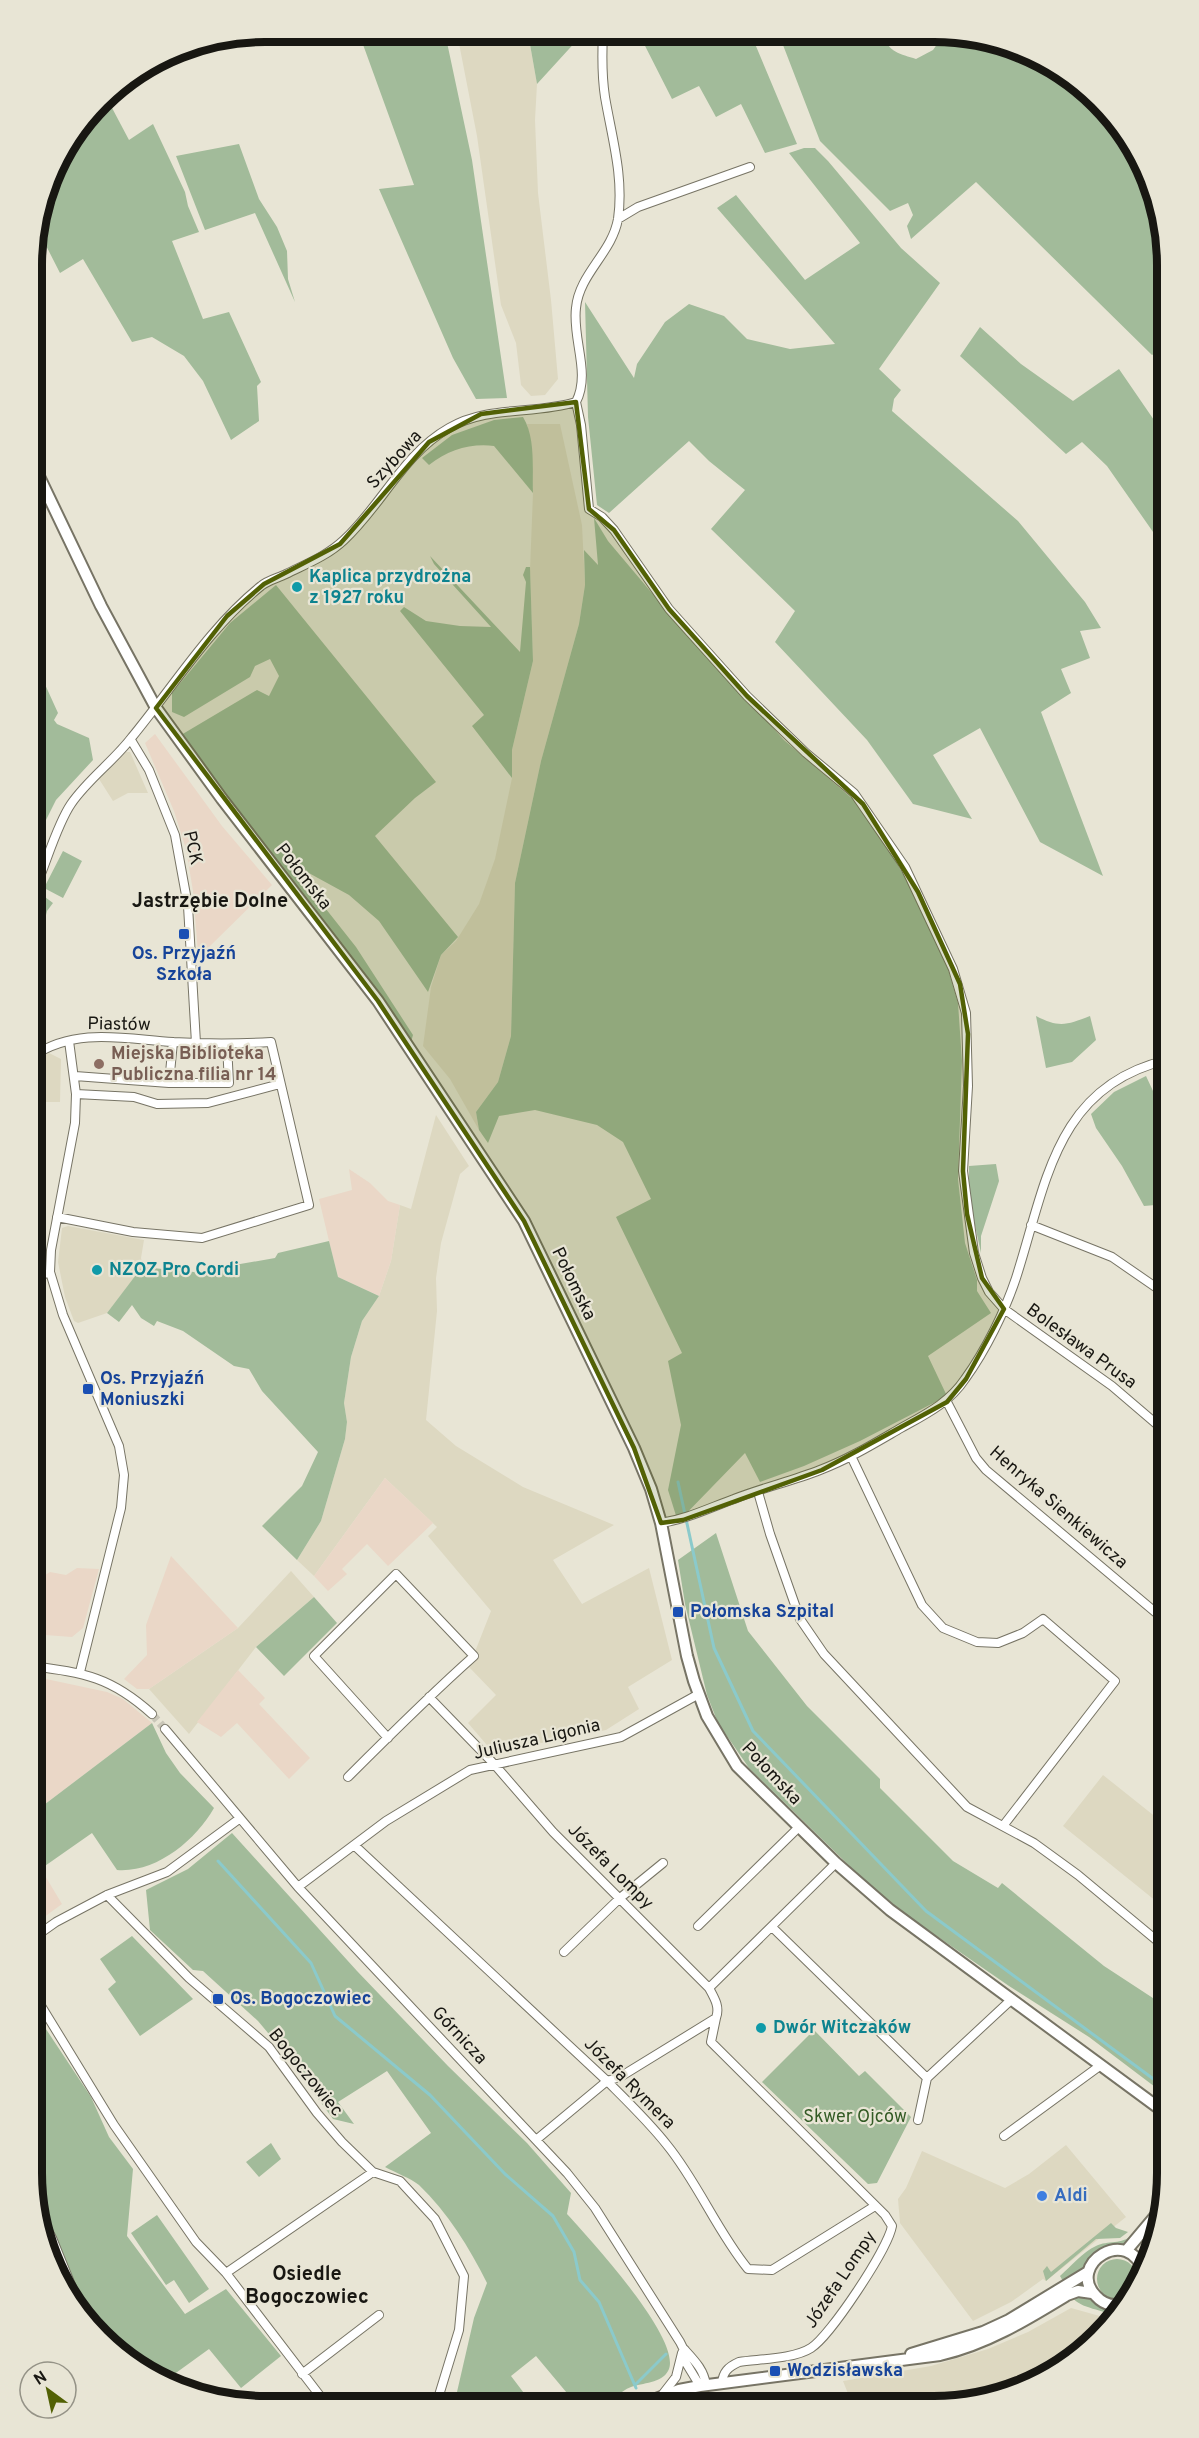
<svg xmlns="http://www.w3.org/2000/svg" width="1199" height="2438" viewBox="0 0 1199 2438" font-family="Overpass,sans-serif">
<style>
.built{fill:#ddd8c1}
.industrial{fill:#ead7c7}
.green{fill:#a2bb9a}
.lines{fill:none;stroke-linecap:round;stroke-linejoin:round}
.stream{stroke:#8bcacb;stroke-width:3}
.street-tunnel{stroke:#c9c6b8;stroke-width:8;stroke-dasharray:8 4;stroke-linecap:butt}
.street-casing{stroke:#777465;stroke-width:10}
.secondary-casing{stroke:#777465;stroke-width:14}
.street{stroke:#fff;stroke-width:8}
.secondary{stroke:#fff;stroke-width:10}
.marked{fill:#526105;fill-opacity:0.2;stroke:#526105;stroke-width:4.5;stroke-linejoin:round}
.culture-dot{fill:#0f9aa8;stroke:#e8e5d5;stroke-width:2}
.transit-dot{fill:#1a4fb4;stroke:#e8e5d5;stroke-width:2}
.education-dot{fill:#8d6e63;stroke:#e8e5d5;stroke-width:2}
.shop-dot{fill:#3f7fe0;stroke:#e8e5d5;stroke-width:2}
.labels{text-anchor:middle;dominant-baseline:central;stroke-width:4.5;stroke-linejoin:round;paint-order:stroke}
.street-label{font-size:18px;fill:#181712;stroke:#e8e5d5}
.culture-label{font-size:18px;font-weight:bold;fill:#0d838f;stroke:#e8e5d5;text-anchor:start}
.transit-label{font-size:18px;font-weight:bold;fill:#164399;stroke:#e8e5d5;text-anchor:start}
.education-label{font-size:18px;font-weight:bold;fill:#785e54;stroke:#e8e5d5;text-anchor:start}
.park-label{font-size:18px;fill:#335b25;stroke:#e8e5d5}
.shop-label{font-size:18px;font-weight:bold;fill:#366cbe;stroke:#e8e5d5;text-anchor:start}
.neighbourhood-label{font-size:20px;font-weight:bold;fill:#181712;stroke:#e8e5d5}
.rim{fill:none;stroke:#181712;stroke-width:8}
</style>
<rect width="100%" height="100%" fill="#e8e5d5"/>
<!-- built -->
<path class="built" d="M 457,33 L 528,33 L 537,84 L 535,120 L 538,193 L 551,300 L 558,379 L 545,395 L 531,396 L 521,385 L 516,343 L 501,305 L 477,136 Z
M 527,424 L 560,424 L 582,525 L 585,585 L 579,624 L 541,761 L 515,883 L 511,1036 L 498,1082 L 476,1112 L 479,1130 L 450,1079 L 423,1046 L 431,987 L 441,955 L 456,941 L 479,904 L 495,859 L 512,778 L 512,750 L 533,661 L 530,570 L 533,493 L 531,444 Z
M 123,752 L 130,752 L 148,793 L 128,793 L 113,801 L 99,779 Z
M 49,1053 L 61,1059 L 60,1102 L 33,1102 L 33,1062 Z
M 436,1115 L 469,1166 L 460,1174 L 441,1243 L 436,1278 L 437,1311 L 426,1420 L 456,1446 L 523,1487 L 614,1525 L 553,1560 L 582,1604 L 649,1568 L 672,1660 L 628,1687 L 639,1709 L 606,1730 L 497,1752 L 492,1751 L 468,1723 L 496,1695 L 469,1667 L 491,1611 L 428,1536 L 437,1527 L 385,1478 L 314,1576 L 297,1560 L 321,1521 L 345,1439 L 347,1422 L 344,1403 L 351,1357 L 362,1321 L 379,1296 L 391,1261 L 400,1205 L 411,1209 Z
M 68,1226 L 144,1240 L 141,1258 L 143,1267 L 107,1313 L 78,1323 L 74,1321 L 65,1297 L 58,1262 L 62,1228 Z
M 291,1571 L 314,1597 L 256,1647 L 189,1734 L 149,1689 L 238,1628 Z
M 1103,1775 L 1167,1826 L 1167,1910 L 1063,1826 Z
M 1066,2145 L 1126,2217 L 1046,2281 L 1043,2279 L 1011,2302 L 973,2321 L 900,2223 L 898,2199 L 906,2188 L 922,2151 L 1005,2188 L 1029,2174 Z
M 1071,2308 L 1114,2320 L 1064,2367 L 1009,2394 L 934,2406 L 845,2406 L 849,2396 L 843,2381 L 931,2366 L 988,2349 L 1028,2332 Z"/>
<!-- industrial -->
<path class="industrial" d="M 155,734 L 222,826 L 272,885 L 207,949 L 198,953 L 193,891 L 186,849 L 174,811 L 145,743 Z
M 349,1169 L 370,1183 L 388,1201 L 400,1205 L 391,1261 L 379,1296 L 338,1277 L 329,1241 L 319,1199 L 352,1190 Z
M 385,1478 L 433,1523 L 388,1566 L 367,1544 L 342,1569 L 347,1574 L 328,1591 L 314,1576 Z
M 171,1556 L 238,1628 L 149,1689 L 137,1689 L 124,1679 L 147,1655 L 146,1625 Z
M 77,1568 L 99,1569 L 83,1628 L 72,1637 L 32,1634 L 32,1583 L 50,1572 L 66,1575 Z
M 238,1670 L 265,1698 L 259,1704 L 310,1758 L 289,1779 L 237,1723 L 221,1737 L 197,1722 Z
M 32,1676 L 107,1692 L 123,1699 L 152,1723 L 32,1814 Z
M 41,1869 L 62,1904 L 32,1926 L 32,1875 Z"/>
<!-- green -->
<path class="green" d="M 265,32 L 445,33 L 472,160 L 507,398 L 476,399 L 453,358 L 379,189 L 414,185 L 361,39 L 223,40 Z
M 528,33 L 576,33 L 579,38 L 537,84 Z
M 639,34 L 884,35 C 887,52 901,54 916,59 L 933,50 L 943,36 L 979,36 L 1037,55 L 1045,61 L 1093,108 L 1109,114 L 1128,136 L 1155,190 L 1167,265 L 1167,346 L 1152,355 L 976,182 L 911,239 L 907,226 L 913,215 L 908,203 L 890,211 L 820,141 L 783,45 L 753,39 L 797,144 L 765,153 L 741,104 L 716,117 L 699,86 L 672,99 Z
M 111,90 L 111,106 L 129,140 L 153,124 L 185,192 L 188,206 L 199,232 L 172,241 L 203,319 L 229,312 L 261,382 L 257,386 L 259,421 L 231,440 L 203,381 L 184,356 L 152,337 L 132,342 L 83,259 L 60,273 L 36,226 L 56,161 Z
M 239,144 L 259,199 L 277,227 L 287,251 L 288,279 L 295,302 L 255,213 L 205,230 L 176,156 Z
M 804,148 L 815,148 L 828,161 L 901,248 L 940,283 L 879,369 L 901,390 L 894,399 L 892,411 L 1018,521 L 1085,602 L 1101,628 L 1080,631 L 1090,658 L 1061,669 L 1071,693 L 1041,712 L 1103,876 L 1040,842 L 980,728 L 933,755 L 972,819 L 913,804 L 867,740 L 775,642 L 795,611 L 711,529 L 745,490 L 709,461 L 689,441 L 609,513 L 597,505 L 588,417 L 585,302 L 634,378 L 637,364 L 665,322 L 689,304 L 724,316 L 747,339 L 790,349 L 835,344 L 717,208 L 736,195 L 805,280 L 860,243 L 789,153 Z
M 980,327 L 1021,364 L 1073,401 L 1119,369 L 1167,439 L 1167,552 L 1107,466 L 1082,442 L 1066,454 L 960,356 Z
M 523,417 C 536,438 532,469 533,493 L 494,446 C 471,443 448,450 429,465 L 422,458 L 452,435 L 494,420 Z
M 594,518 L 608,541 L 651,592 L 784,740 L 855,801 L 878,831 L 916,896 L 946,962 L 958,1003 L 962,1061 L 958,1179 L 965,1243 L 977,1280 L 977,1291 L 991,1313 L 928,1356 L 947,1396 L 860,1441 L 804,1466 L 760,1482 L 745,1453 L 678,1522 L 668,1490 L 681,1425 L 668,1361 L 682,1353 L 616,1217 L 651,1199 L 623,1142 L 597,1125 L 535,1110 L 499,1116 L 488,1143 L 479,1130 L 476,1112 L 498,1082 L 511,1036 L 515,883 L 541,761 L 579,624 L 585,585 L 584,550 L 598,565 Z
M 430,556 L 520,652 L 526,582 L 523,575 L 526,567 L 530,567 L 533,661 L 512,750 L 512,778 L 472,726 L 484,715 L 400,611 L 404,607 L 426,621 L 460,626 L 491,627 L 434,564 Z
M 276,585 L 436,782 L 415,798 L 375,836 L 458,937 L 441,955 L 428,992 L 379,921 L 349,895 L 296,866 L 292,866 L 356,947 L 413,1035 L 411,1042 L 347,951 L 265,850 L 181,735 L 257,690 L 269,696 L 279,676 L 270,659 L 255,666 L 250,677 L 184,717 L 172,712 L 172,693 L 230,623 Z
M 33,658 L 58,713 L 54,720 L 57,724 L 89,738 L 93,760 L 56,800 L 33,846 Z
M 63,851 L 82,861 L 63,898 L 44,888 Z
M 41,894 L 53,903 L 47,911 L 41,935 L 33,934 L 33,902 Z
M 1036,1016 C 1059,1028 1067,1025 1090,1016 L 1096,1040 L 1072,1062 L 1046,1068 Z
M 1146,1076 L 1167,1121 L 1167,1204 L 1144,1206 L 1122,1166 L 1096,1128 L 1091,1114 L 1114,1092 Z
M 996,1164 L 999,1181 L 981,1236 L 981,1253 L 969,1198 L 969,1166 Z
M 329,1241 L 338,1277 L 379,1296 L 362,1321 L 351,1357 L 344,1403 L 347,1422 L 345,1439 L 321,1521 L 297,1560 L 262,1526 L 302,1486 L 318,1452 L 262,1391 L 249,1369 L 234,1366 L 183,1331 L 157,1321 L 154,1326 L 141,1318 L 132,1305 L 119,1322 L 107,1313 L 142,1267 L 194,1272 L 275,1258 L 278,1253 Z
M 716,1533 L 748,1631 L 807,1706 L 880,1779 L 880,1788 L 953,1861 L 998,1888 L 1002,1883 L 1104,1966 L 1159,2002 L 1158,2006 L 1167,2015 L 1167,2096 L 1089,2037 L 1009,1986 L 912,1919 L 866,1882 L 749,1768 L 718,1723 L 707,1695 L 685,1604 L 678,1560 Z
M 314,1597 L 337,1623 L 284,1676 L 256,1647 Z
M 152,1723 L 166,1753 L 180,1773 L 214,1808 C 195,1841 156,1873 117,1870 L 92,1833 L 32,1875 L 32,1814 Z
M 232,1833 L 357,1971 L 448,2066 L 527,2143 L 571,2193 L 567,2214 C 588,2237 685,2342 668,2371 C 662,2383 642,2383 631,2387 C 620,2391 611,2403 600,2406 C 593,2407 583,2405 577,2405 L 536,2356 L 511,2376 L 533,2405 L 454,2405 L 474,2318 L 487,2283 C 469,2247 448,2213 419,2185 C 410,2178 396,2173 385,2167 L 431,2133 L 387,2071 L 338,2102 L 354,2124 L 333,2119 L 284,2052 L 258,2021 L 203,1971 L 193,1970 L 150,1930 L 146,1890 L 188,1869 Z
M 132,1936 L 193,1999 L 140,2036 L 108,1989 L 116,1982 L 100,1959 Z
M 32,2008 L 91,2097 L 109,2137 L 133,2169 L 127,2236 L 185,2314 L 226,2289 L 281,2356 L 241,2388 L 209,2349 L 162,2383 L 111,2349 L 87,2321 L 41,2232 L 32,2173 Z
M 814,2030 L 859,2076 L 865,2071 L 911,2117 L 877,2183 L 868,2184 L 762,2082 Z
M 271,2143 L 281,2159 L 259,2177 L 246,2162 Z
M 157,2215 L 209,2289 L 189,2303 L 174,2280 L 166,2285 L 131,2233 Z
M 1111,2223 L 1116,2228 L 1128,2232 L 1120,2238 L 1096,2239 L 1046,2281 L 1043,2271 L 1047,2266 L 1051,2272 Z
M 1132,2235 L 1136,2236 L 1127,2244 L 1120,2246 L 1064,2283 L 1060,2276 C 1071,2266 1083,2252 1096,2246 C 1108,2240 1122,2245 1132,2235 Z
M1097 2279a20 20 0 1 1 40 0a20 20 0 1 1-40 0Z
M 1086,2295 L 1099,2306 L 1121,2312 L 1117,2318 C 1104,2309 1080,2309 1072,2297 Z
M 722,2392 L 736,2406 L 657,2406 L 676,2399 Z"/>
<g class="lines">
<!-- stream -->
<path class="stream" d="M 678,1482 L 714,1648 L 753,1731 L 926,1911 L 1167,2089
M 218,1861 L 311,1963 L 335,2016 L 430,2095 L 505,2174 L 553,2216 L 574,2252 L 580,2280 L 599,2302 L 636,2388
M 635,2385 L 666,2354"/>
<!-- street-tunnel -->
<path class="street-tunnel" d="M 152,1714 L 165,1729"/>
<!-- street casing -->
<g class="street-casing">
<path id="street" d="M 618,219 L 638,207 L 750,167
M 576,402 L 581,425 L 589,509 L 602,517 L 614,530 L 669,609 L 747,696 L 806,753 L 854,793 L 905,867 L 953,969 L 966,1013 L 968,1086 L 963,1171 L 974,1253 L 982,1278 L 989,1292 L 1004,1309 L 1112,1386 L 1167,1433
M 131,740 L 149,770 L 175,835 L 188,906 L 196,1043
M 33,887 L 39,879 C 48,857 58,823 71,804 C 88,779 114,761 132,737 C 174,686 209,628 261,586 C 268,580 278,578 286,574 C 306,564 327,556 344,540 C 382,505 403,454 449,428 C 488,405 534,415 576,402 C 591,373 572,339 576,308 C 579,274 612,253 618,219 C 624,177 612,138 605,97 C 602,77 602,54 603,34
M 69,1041 L 76,1094 L 75,1123 L 51,1250 L 50,1272 L 63,1315 L 119,1446 L 124,1475 L 121,1508 L 80,1672
M 33,1056 C 77,1027 124,1039 173,1042 C 206,1044 237,1044 271,1042 L 309,1205 L 202,1238 L 133,1232 L 57,1217
M 75,1076 L 169,1083 L 229,1083 L 227,1045
M 169,1083 L 173,1042
M 76,1094 L 134,1097 L 157,1104 L 208,1103 L 280,1084
M 1031,1225 L 1112,1257 L 1167,1295
M 32,1278 L 50,1272
M 947,1402 L 976,1458 L 986,1470 L 1167,1622
M 851,1456 L 922,1605 L 943,1628 L 977,1642 L 998,1643 L 1023,1633 L 1043,1619 L 1115,1681 L 1003,1826
M 758,1492 L 770,1534 L 800,1619 L 824,1654 L 967,1807 L 1034,1843 L 1078,1875 L 1167,1949
M 661,1523 C 687,1519 709,1508 734,1499 C 762,1488 792,1481 820,1470 C 849,1459 875,1443 901,1428 C 926,1414 949,1403 965,1379 C 986,1350 1005,1311 1016,1278 C 1046,1185 1055,1086 1167,1060
M 32,1666 C 85,1673 111,1677 152,1714
M 429,1697 L 494,1764 L 553,1832 L 709,1988
M 165,1729 L 298,1887 L 567,2173 L 595,2208 L 680,2342 L 683,2348 L 686,2363 L 700,2386
M 348,1777 C 389,1736 430,1695 474,1656 L 396,1574 L 314,1656 L 388,1738
M 354,1845 L 607,2081 C 627,2101 649,2122 667,2145 C 698,2183 717,2231 748,2269 L 772,2270 L 875,2206
M 298,1887 L 386,1821 L 470,1770 L 621,1737 L 699,1694
M 107,1895 L 189,1978 L 269,2047 L 317,2113 L 342,2142 L 373,2172 L 400,2181 L 435,2219 L 464,2276 L 459,2330 L 436,2405
M 698,1926 L 799,1827
M 773,1928 L 927,2078 L 918,2120
M 32,1939 L 56,1922 L 107,1895 L 167,1872 L 239,1819
M 564,1952 L 620,1898 L 663,1863
M 32,1991 L 114,2125 L 196,2242 L 226,2273 L 327,2405
M 716,2018 L 711,2042 L 885,2215 L 892,2226 C 888,2249 830,2336 811,2348 C 794,2359 758,2359 739,2362 C 728,2367 723,2372 722,2383
M 927,2078 L 1012,1999
M 1004,2136 L 1101,2065
M 536,2140 L 607,2081 L 620,2077 L 716,2018 C 720,2007 715,1999 709,1988 L 836,1863
M 38,2211 L 52,2238 L 84,2317
M 226,2273 L 373,2172
M 684,2349 C 695,2361 704,2370 706,2385
M 302,2374 L 379,2315
M 662,2395 L 676,2377 L 682,2353"/>
</g>
<!-- secondary casing -->
<g class="secondary-casing">
<path id="secondary" d="M 33,464 L 101,606 L 156,708 L 222,799 L 378,1001 L 524,1221 L 634,1448 L 651,1489 L 661,1523 L 687,1656 L 694,1681 L 707,1716 L 737,1766 L 836,1863 L 890,1910 L 1167,2114
M 1126,2251 L 1163,2207
M 1141,2264 L 1155,2239
M 1126,2303 C 1115,2307 1104,2305 1096,2296 C 1065,2265 1129,2223 1144,2273
M 911,2354 L 983,2332 L 1009,2320 L 1088,2272
M 638,2406 L 679,2390 L 700,2386 L 940,2355 C 987,2344 1026,2320 1067,2295 L 1078,2291 L 1092,2293"/>
</g>
<!-- street -->
<use href="#street" class="street"/>
<!-- secondary -->
<use href="#secondary" class="secondary"/>
</g>
<!-- marked area -->
<path class="marked" d="M 576,402 L 589,509 L 614,530 L 669,609 L 747,696 L 863,804 L 918,892 L 960,984 L 968,1034 L 963,1171 L 967,1214 L 982,1278 L 1004,1309 L 966,1379 L 947,1402 L 822,1470 L 683,1520 L 661,1523 L 634,1448 L 524,1221 L 378,1001 L 156,708 L 227,616 L 264,584 L 340,544 L 429,442 L 481,414 Z"/>
<!-- markers -->
<g class="culture-dot">
<circle cx="297" cy="587" r="6"/>
<circle cx="97" cy="1270" r="6"/>
<circle cx="761" cy="2028" r="6"/>
</g>
<g class="transit-dot">
<rect x="178" y="928" width="12" height="12" rx="3"/>
<rect x="82" y="1383" width="12" height="12" rx="3"/>
<rect x="672" y="1606" width="12" height="12" rx="3"/>
<rect x="212" y="1993" width="12" height="12" rx="3"/>
<rect x="769" y="2365" width="12" height="12" rx="3"/>
</g>
<circle class="education-dot" cx="99" cy="1064" r="6"/>
<circle class="shop-dot" cx="1042" cy="2196" r="6"/>
<g class="labels">
<!-- street labels -->
<g class="street-label">
<text transform="translate(395 460) rotate(-48)">Szybowa</text>
<text transform="translate(192 848) rotate(77)">PCK</text>
<text transform="translate(303 877) rotate(52)">Połomska</text>
<text transform="translate(119 1025) rotate(1)">Piastów</text>
<text transform="translate(573 1284) rotate(64)">Połomska</text>
<text transform="translate(1081 1347) rotate(36)">Bolesława Prusa</text>
<text transform="translate(1058 1508) rotate(41)">Henryka Sienkiewicza</text>
<text transform="translate(537 1740) rotate(-13)">Juliusza Ligonia</text>
<text transform="translate(771 1774) rotate(47)">Połomska</text>
<text transform="translate(610 1867) rotate(45)">Józefa Lompy</text>
<text transform="translate(459 2036) rotate(47)">Górnicza</text>
<text transform="translate(305 2073) rotate(51)">Bogoczowiec</text>
<text transform="translate(629 2084) rotate(45)">Józefa Rymera</text>
<text transform="translate(841 2280) rotate(-56)">Józefa Lompy</text>
</g>
<!-- culture labels -->
<g class="culture-label">
<text x="309" y="577">Kaplica przydrożna<tspan x="309" dy="21">z 1927 roku</tspan></text>
<text x="109" y="1270">NZOZ Pro Cordi</text>
<text x="773" y="2028">Dwór Witczaków</text>
</g>
<!-- transit labels -->
<g class="transit-label">
<text x="184" y="954" text-anchor="middle">Os. Przyjaźń<tspan x="184" dy="21">Szkoła</tspan></text>
<text x="100" y="1379">Os. Przyjaźń<tspan x="100" dy="21">Moniuszki</tspan></text>
<text x="690" y="1612">Połomska Szpital</text>
<text x="230" y="1999">Os. Bogoczowiec</text>
<text x="787" y="2371">Wodzisławska</text>
</g>
<!-- education labels -->
<g class="education-label">
<text x="111" y="1054">Miejska Biblioteka<tspan x="111" dy="21">Publiczna filia nr 14</tspan></text>
</g>
<!-- park labels -->
<g class="park-label">
<text x="855" y="2117">Skwer Ojców</text>
</g>
<!-- shop labels -->
<g class="shop-label">
<text x="1054" y="2196">Aldi</text>
</g>
<!-- neighbourhood labels -->
<g class="neighbourhood-label">
<text x="210" y="902">Jastrzębie Dolne</text>
<text x="307" y="2275">Osiedle<tspan x="307" dy="23">Bogoczowiec</tspan></text>
</g>
</g>
<!-- crop -->
<path d="M0 0H1199V2438H0ZM265 42H934A223 223 0 0 1 1157 265V2173A223 223 0 0 1 934 2396H265A223 223 0 0 1 42 2173V265A223 223 0 0 1 265 42Z" fill="#e8e5d5" fill-rule="evenodd"/>
<path class="rim" d="M265 42H934A223 223 0 0 1 1157 265V2173A223 223 0 0 1 934 2396H265A223 223 0 0 1 42 2173V265A223 223 0 0 1 265 42Z"/>
<!-- north arrow -->
<g transform="translate(48 2390) rotate(327)"><circle r="28" fill="#e8e5d5" stroke="#959387" stroke-width="1.5"/>
<path d="M0-4.5L10 22L0 15L-10 22Z" fill="#526105"/>
<text y="-9" font-size="16" font-weight="bold" text-anchor="middle" fill="#181712">N</text>
</g>
</svg>
